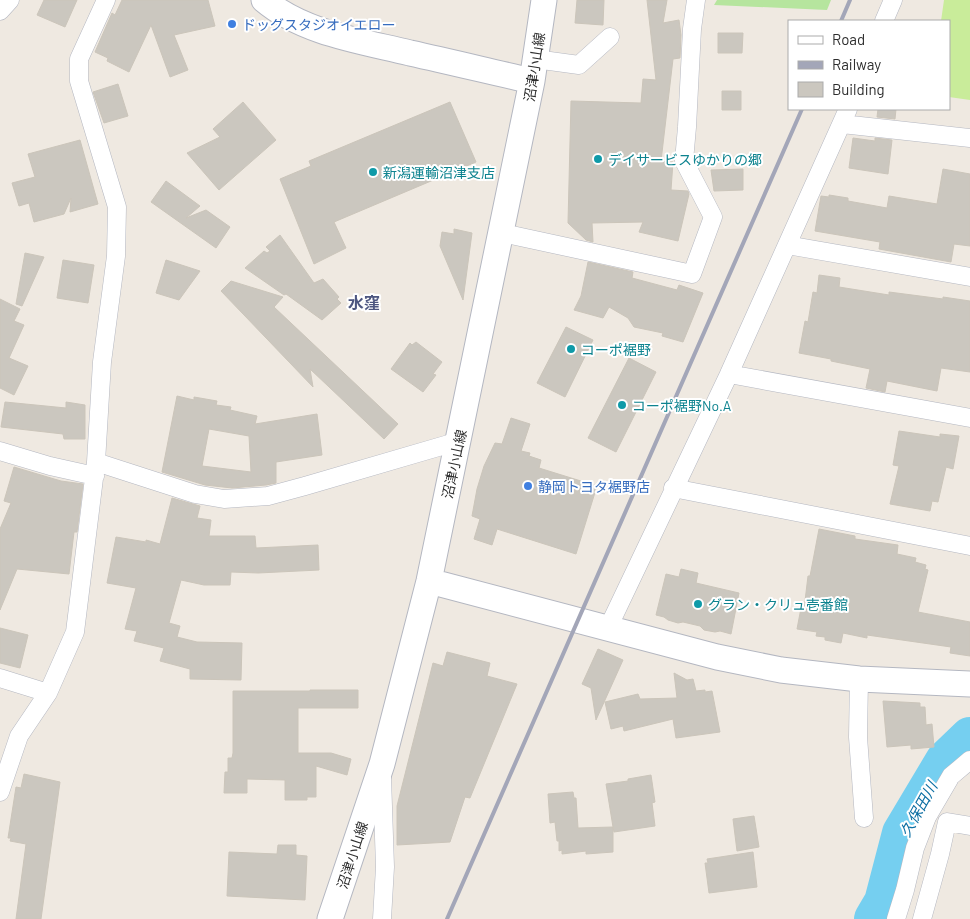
<svg xmlns="http://www.w3.org/2000/svg" width="970" height="919" viewBox="0 0 970 919" font-family="Barlow,'Noto Sans JP',sans-serif">
<style>
.green{fill:#b6e59e}
.pitch{fill:#c9ec9a}
.lines{fill:none;stroke-linecap:round;stroke-linejoin:round}
.river{stroke:#75cff0;stroke-width:40}
.building{fill:#cbc7bf;stroke:#cbc5ba;fill-rule:evenodd}
.street-casing{stroke:#b4b7c1;stroke-width:19}
.secondary-casing{stroke:#b4b7c1;stroke-width:27}
.street{stroke:#fff;stroke-width:18}
.secondary{stroke:#fff;stroke-width:25}
.rail{stroke:#a3a6b8;stroke-width:4}
.shop-dot{fill:#3f7fe0;stroke:#fff;stroke-width:2}
.culture-dot{fill:#0f9aa8;stroke:#fff;stroke-width:2}
.labels{text-anchor:middle;dominant-baseline:central;stroke-width:4;stroke-linejoin:round;paint-order:stroke}
.shop-label{font-size:14px;fill:#366cbe;stroke:#fff;text-anchor:start}
.street-label{font-size:14px;fill:#2e2e2e;stroke:#fff}
.culture-label{font-size:14px;fill:#0d838f;stroke:#fff;text-anchor:start}
.water-label{font-size:15px;font-style:italic;fill:#0d6fa3;stroke:#fff}
.quarter-label{font-size:16px;font-weight:bold;fill:#4d5680;stroke:#fff}
</style>
<rect width="100%" height="100%" fill="#efe9e1"/>
<!-- green -->
<path class="green" d="M 717,0 L 831,0 L 827,10 L 714,5 Z"/>
<!-- pitch -->
<path class="pitch" d="M 944,0 L 970,0 L 970,100 L 949,97 L 949,21 L 941,21 Z"/>
<g class="lines">
<!-- river -->
<path class="river" d="M 874,919 L 884,902 L 902,833 L 945,761 L 970,737"/>
</g>
<!-- building -->
<path class="building" d="M 44,0 L 77,0 L 65,27 L 37,15 Z
M 122,0 L 208,0 L 215,26 L 174,35 L 188,70 L 170,77 L 151,25 L 129,72 L 107,61 L 108,58 L 95,52 L 112,13 L 115,15 Z
M 577,0 L 604,0 L 603,25 L 575,23 Z
M 647,0 L 667,0 L 663,23 L 679,20 L 681,35 L 680,58 L 673,59 L 661,161 L 673,162 L 671,190 L 688,191 L 689,194 L 678,241 L 639,232 L 643,222 L 592,223 L 593,242 L 586,240 L 568,223 L 571,101 L 641,103 L 643,79 L 656,80 Z
M 718,33 L 743,33 L 742,53 L 718,53 Z
M 118,84 L 128,116 L 104,123 L 93,92 Z
M 722,91 L 741,91 L 741,110 L 722,110 Z
M 243,102 L 276,140 L 219,190 L 187,153 L 220,137 L 213,129 Z
M 450,102 L 476,162 L 334,222 L 346,248 L 314,264 L 280,179 L 311,166 L 309,161 Z
M 878,109 L 896,109 L 895,119 L 877,117 Z
M 853,138 L 875,141 L 875,138 L 892,140 L 888,174 L 849,168 Z
M 80,140 L 98,204 L 70,212 L 71,198 L 64,214 L 34,222 L 29,203 L 19,206 L 12,183 L 35,177 L 28,154 Z
M 743,169 L 743,190 L 714,191 L 711,170 Z
M 943,169 L 970,174 L 970,246 L 954,244 L 951,262 L 879,249 L 880,242 L 815,231 L 821,196 L 829,197 L 829,195 L 848,198 L 848,201 L 887,208 L 889,196 L 937,204 Z
M 166,181 L 200,206 L 186,218 L 206,210 L 230,227 L 216,248 L 151,202 Z
M 454,229 L 472,233 L 463,300 L 440,246 L 442,232 L 454,234 Z
M 280,235 L 314,283 L 323,279 L 339,297 L 337,299 L 341,303 L 322,320 L 286,294 L 284,295 L 245,268 L 264,251 L 267,253 L 270,251 L 266,247 Z
M 25,253 L 44,257 L 22,306 L 16,304 Z
M 63,260 L 94,265 L 88,303 L 57,298 Z
M 166,260 L 200,271 L 179,300 L 156,293 Z
M 588,262 L 633,272 L 632,278 L 677,290 L 679,285 L 703,293 L 683,342 L 662,336 L 663,333 L 634,327 L 628,318 L 609,307 L 603,318 L 574,310 L 581,296 Z
M 819,275 L 840,278 L 839,287 L 889,295 L 889,292 L 943,299 L 943,297 L 970,301 L 970,372 L 941,368 L 937,391 L 887,381 L 885,392 L 866,388 L 870,369 L 831,361 L 831,359 L 799,353 L 805,321 L 808,322 L 813,292 L 817,293 Z
M 231,281 L 283,297 L 274,307 L 398,424 L 384,439 L 310,369 L 313,387 L 221,291 Z
M 0,299 L 20,309 L 14,321 L 24,325 L 9,358 L 28,366 L 14,395 L 0,388 Z
M 566,327 L 593,340 L 565,397 L 537,383 Z
M 416,342 L 442,362 L 433,374 L 436,375 L 423,392 L 391,369 L 410,343 L 412,345 Z
M 629,358 L 656,372 L 616,452 L 588,438 Z
M 177,396 L 194,400 L 194,397 L 217,401 L 216,405 L 231,407 L 230,410 L 257,416 L 255,424 L 317,414 L 322,455 L 276,462 L 276,483 L 266,485 L 232,488 L 205,485 L 162,472 ZM 209,429 L 249,436 L 251,472 L 202,466 Z
M 5,402 L 66,408 L 66,402 L 85,405 L 85,439 L 64,439 L 63,434 L 1,427 Z
M 511,418 L 530,424 L 521,451 L 530,453 L 529,456 L 541,460 L 539,468 L 597,486 L 576,554 L 497,529 L 492,545 L 474,539 L 480,519 L 472,516 L 477,489 L 484,466 L 495,443 L 502,444 Z
M 899,431 L 940,437 L 940,434 L 959,436 L 953,469 L 946,467 L 938,502 L 932,501 L 930,511 L 890,504 L 899,466 L 893,465 Z
M 14,467 L 61,481 L 83,484 L 77,532 L 74,532 L 69,574 L 17,569 L 0,610 L 0,529 L 11,503 L 4,501 Z
M 172,498 L 200,506 L 197,518 L 211,520 L 209,536 L 255,536 L 256,548 L 318,545 L 319,570 L 258,573 L 231,572 L 230,585 L 204,585 L 181,580 L 169,623 L 180,626 L 177,637 L 197,642 L 242,643 L 241,680 L 190,679 L 190,669 L 160,661 L 164,648 L 134,641 L 137,631 L 125,629 L 136,588 L 107,583 L 116,537 L 146,542 L 146,540 L 160,544 Z
M 819,529 L 855,536 L 855,539 L 898,545 L 897,554 L 916,558 L 915,562 L 926,565 L 925,569 L 928,570 L 918,612 L 970,622 L 970,656 L 950,653 L 951,647 L 867,635 L 867,638 L 843,633 L 841,643 L 825,640 L 825,637 L 816,636 L 817,632 L 797,629 L 801,608 L 804,609 L 808,576 L 810,576 L 811,571 Z
M 681,569 L 698,573 L 696,583 L 739,593 L 731,634 L 720,631 L 715,632 L 704,630 L 700,626 L 683,622 L 678,623 L 668,620 L 664,617 L 656,615 L 666,574 L 679,577 Z
M 0,628 L 28,635 L 20,668 L 0,663 Z
M 598,649 L 623,660 L 596,720 L 591,688 L 582,684 Z
M 447,652 L 490,663 L 487,676 L 517,684 L 470,798 L 465,797 L 450,842 L 397,845 L 397,806 L 433,663 L 443,666 Z
M 674,673 L 687,680 L 693,679 L 696,691 L 705,690 L 705,692 L 712,691 L 720,732 L 676,738 L 673,719 L 624,731 L 623,726 L 611,729 L 605,702 L 638,694 L 640,699 L 677,698 Z
M 310,690 L 358,690 L 358,708 L 298,708 L 298,753 L 331,753 L 351,759 L 347,775 L 316,766 L 316,797 L 307,797 L 307,800 L 285,800 L 285,780 L 247,779 L 247,793 L 224,793 L 225,772 L 228,772 L 228,758 L 232,758 L 233,753 L 233,691 L 310,691 Z
M 883,701 L 920,703 L 920,707 L 925,707 L 926,725 L 932,724 L 934,747 L 911,749 L 911,745 L 887,747 Z
M 24,774 L 60,782 L 41,919 L 16,919 L 26,844 L 10,841 L 11,838 L 8,838 L 16,787 L 21,788 Z
M 651,775 L 655,802 L 652,803 L 655,826 L 614,832 L 613,827 L 613,852 L 586,854 L 586,851 L 562,854 L 562,850 L 559,851 L 559,841 L 557,841 L 555,822 L 550,823 L 548,794 L 573,792 L 574,798 L 576,798 L 578,828 L 613,827 L 606,784 L 628,781 L 628,779 Z
M 754,816 L 759,847 L 737,851 L 733,819 Z
M 278,845 L 296,845 L 296,855 L 307,856 L 305,900 L 227,896 L 229,852 L 277,854 Z
M 753,852 L 757,887 L 709,893 L 705,863 L 708,863 L 707,859 Z"/>
<g class="lines">
<!-- street casing -->
<g class="street-casing">
<path id="street" d="M 0,11 L 10,0
M 884,21 L 893,0
M 535,59 L 579,65 L 610,37
M 842,124 L 970,138
M 502,233 L 692,274 L 713,217 L 684,161 L 687,127 L 692,29 L 696,0
M 787,245 L 970,277
M 729,374 L 970,418
M 0,451 L 50,466 L 95,476
M 96,462 L 195,494 L 224,499 L 268,496 L 305,486 L 459,441
M 673,488 L 970,546
M 608,628 L 729,374 L 848,109
M 0,678 L 48,693
M 859,679 L 858,737 L 864,818
M 382,777 L 385,867 L 382,919
M 0,792 L 19,736 L 48,693 L 75,632 L 96,462 L 102,362 L 116,256 L 117,207 L 79,81 L 79,59 L 106,0
M 896,919 L 905,890 L 915,848 L 927,817 L 951,776 L 970,760
M 922,919 L 940,854 L 947,822 L 970,826"/>
</g>
<!-- secondary casing -->
<g class="secondary-casing">
<path id="secondary" d="M 264,0 C 303,33 361,41 410,53 C 451,62 492,72 532,81
M 429,581 L 717,657 L 781,670 L 859,679 L 970,684
M 330,919 L 382,764 L 429,581 L 532,81 L 544,0"/>
</g>
<!-- street -->
<use href="#street" class="street"/>
<!-- secondary -->
<use href="#secondary" class="secondary"/>
<!-- rail -->
<path class="rail" d="M 841,21 L 850,0
M 447,919 L 802,109"/>
</g>
<!-- markers -->
<g class="shop-dot">
<circle cx="232" cy="24" r="5"/>
<circle cx="528" cy="486" r="5"/>
</g>
<g class="culture-dot">
<circle cx="598" cy="159" r="5"/>
<circle cx="373" cy="172" r="5"/>
<circle cx="571" cy="349" r="5"/>
<circle cx="622" cy="405" r="5"/>
<circle cx="698" cy="604" r="5"/>
</g>
<g class="labels">
<!-- shop labels -->
<g class="shop-label">
<text x="242" y="24">ドッグスタジオイエロー</text>
<text x="538" y="486">静岡トヨタ裾野店</text>
</g>
<!-- street labels -->
<g class="street-label">
<text transform="translate(534 67) rotate(-81)">沼津小山線</text>
<text transform="translate(454 464) rotate(-78)">沼津小山線</text>
<text transform="translate(352 855) rotate(-72)">沼津小山線</text>
</g>
<!-- culture labels -->
<g class="culture-label">
<text x="608" y="159">デイサービスゆかりの郷</text>
<text x="383" y="172">新潟運輸沼津支店</text>
<text x="581" y="349">コーポ裾野</text>
<text x="632" y="405">コーポ裾野No.A</text>
<text x="708" y="604">グラン・クリュ壱番館</text>
</g>
<!-- water labels -->
<g class="water-label">
<text transform="translate(918 809) rotate(-61)">久保田川</text>
</g>
<!-- quarter labels -->
<g class="quarter-label">
<text x="364" y="302">水窪</text>
</g>
</g>
<!-- legend -->
<rect x="788" y="20" width="162" height="90" fill="#ffffff" stroke="#ababab"/>
<rect x="798" y="36" width="25" height="8" fill="#ffffff" stroke="#ababab"/>
<text x="832" y="45" font-size="15" fill="#2e2e2e">Road</text>
<rect x="798" y="61" width="25" height="8" fill="#a3a6b8" stroke="#ababab"/>
<text x="832" y="70" font-size="15" fill="#2e2e2e">Railway</text>
<rect x="798" y="82" width="25" height="15" fill="#cbc7bf" stroke="#ababab"/>
<text x="832" y="95" font-size="15" fill="#2e2e2e">Building</text>
</svg>
